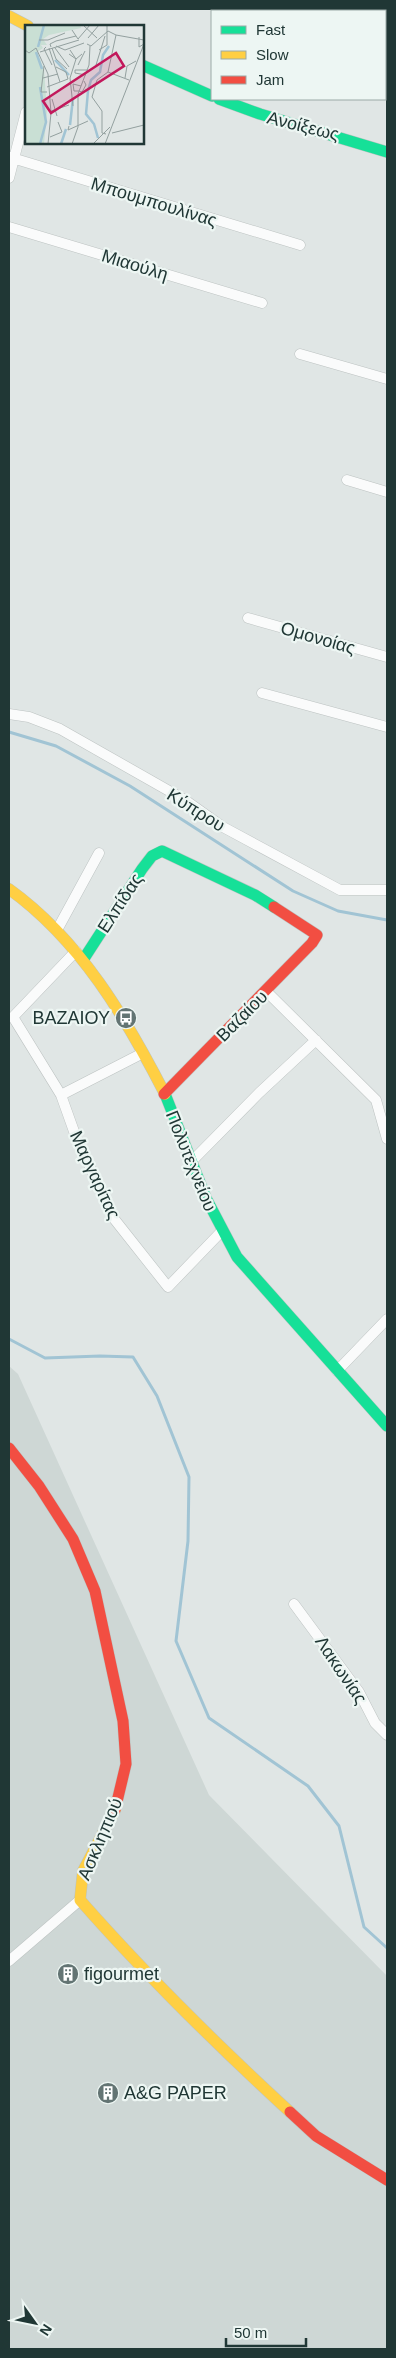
<svg xmlns="http://www.w3.org/2000/svg" width="396" height="2358" viewBox="0 0 396 2358" font-family="Helvetica,sans-serif">
<style>
.built{fill:#ced7d5}
.green{fill:#c9dfd4}
.lines{fill:none;stroke-linecap:round;stroke-linejoin:round}
.stream{stroke:#a1c4d4;stroke-width:3}
.street-casing{stroke:#bdc3c2;stroke-width:11}
.fast-casing{stroke:#bcc4c2;stroke-width:12}
.slow-casing{stroke:#bcc4c2;stroke-width:12}
.jam-casing{stroke:#bcc4c2;stroke-width:12}
.street{stroke:#fafbfb;stroke-width:10}
.fast{stroke:#16e098;stroke-width:11}
.slow{stroke:#ffcf43;stroke-width:11}
.jam{stroke:#f24e42;stroke-width:11}
.labels{text-anchor:middle;dominant-baseline:central;stroke-width:4.5;stroke-linejoin:round;paint-order:stroke}
.street-label{font-size:18px;fill:#203735;stroke:#edf6f3}
.poi-label{font-size:18px;fill:#203735;stroke:#edf6f3;text-anchor:start}
.inset-river{fill:none;stroke:#a1c4d4;stroke-width:2.5}
.inset-road{fill:none;stroke:#93a09f;stroke-width:1}
.view{fill:#c2185b;fill-opacity:0.15;stroke:#c2185b;stroke-width:2.5}
.inset-edge{fill:none;stroke:#203735;stroke-width:2.5}
</style>
<rect width="100%" height="100%" fill="#e0e6e5"/>
<!-- built -->
<path class="built" d="M 9,1366 L 18,1374 L 209,1795 L 387,1976 L 387,2349 L 9,2349 Z"/>
<!-- green -->
<path class="green" d="M 241,9 L 387,9 L 387,67 L 385,66 L 385,11 L 248,11 Z"/>
<g class="lines">
<!-- stream -->
<path class="stream" d="M 9,732 L 56,746 L 130,786 L 293,891 L 338,911 L 387,920
M 9,1339 L 45,1358 L 100,1356 L 133,1357 L 157,1396 L 189,1477 L 188,1541 L 176,1641 L 209,1718 L 308,1786 L 339,1826 L 364,1927 L 387,1948"/>
<!-- street casing -->
<g class="street-casing">
<path id="street" d="M 9,157 L 300,245
M 9,178 L 26,112
M 9,227 L 262,303
M 300,354 L 387,379
M 347,480 L 387,492
M 248,618 L 387,657
M 262,693 L 387,727
M 9,714 L 29,717 L 60,729 L 185,800 L 223,827 L 340,890 L 387,890
M 57,930 L 99,853
M 76,951 L 13,1017 L 61,1095 L 76,1137 L 115,1220 L 168,1287 L 220,1233
M 266,991 L 376,1100 L 387,1139
M 61,1095 L 141,1054
M 191,1162 L 259,1093 L 316,1040
M 337,1371 L 387,1319
M 294,1604 L 359,1692 L 375,1723 L 387,1735
M 9,1961 L 80,1900"/>
</g>
<!-- fast casing -->
<g class="fast-casing">
<path id="fast" d="M 142,65 L 212,96
M 219,99 L 260,114 L 387,152
M 83,960 L 142,869 L 152,856 L 162,851 L 255,895 L 274,907
M 165,1094 L 206,1198 L 237,1257 L 387,1426"/>
</g>
<!-- slow casing -->
<g class="slow-casing">
<path id="slow" d="M 9,16 L 28,26
M 9,889 C 80,940 126,1018 165,1094
M 115,1810 L 83,1871 L 80,1900 C 146,1975 216,2044 290,2112"/>
</g>
<!-- jam casing -->
<g class="jam-casing">
<path id="jam" d="M 164,1094 L 312,943 L 317,935 L 274,907
M 9,1448 L 39,1486 L 73,1539 L 95,1591 L 123,1721 L 126,1764 L 115,1810
M 290,2112 L 316,2136 L 387,2180"/>
</g>
<!-- street -->
<use href="#street" class="street"/>
<!-- fast -->
<use href="#fast" class="fast"/>
<!-- slow -->
<use href="#slow" class="slow"/>
<!-- jam -->
<use href="#jam" class="jam"/>
</g>
<!-- icons -->
<defs>
<g id="bus-disc" transform="scale(1.125)"><circle r="9.5" fill="#637473" stroke="#edf6f3"/><path d="M-5-6H5V4H4V6H2V4H-2V6H-4V4H-5ZM-3.5-4V0h7V-4ZM-3.5 1.2v1.5H-2V1.2ZM2 1.2v1.5H3.5V1.2Z" fill="#fff"/></g>
<g id="building-disc" transform="scale(1.125)"><circle r="9.5" fill="#637473" stroke="#edf6f3"/><path d="M-4-6H4V6H1V3H-1V6H-4ZM-2.5-4.3h1.7v1.8h-1.7ZM.8-4.3h1.7v1.8H.8ZM-2.5-1h1.7V.8h-1.7ZM.8-1h1.7V.8H.8Z" fill="#fff"/></g>
</defs>
<g fill-rule="evenodd">
<use href="#bus-disc" x="126" y="1018"/>
<use href="#building-disc" x="68" y="1974"/>
<use href="#building-disc" x="108" y="2093"/>
</g>
<g class="labels">
<!-- street labels -->
<g class="street-label">
<text transform="translate(303 126) rotate(14)">Ανοίξεως</text>
<text transform="translate(154 202) rotate(17)">Μπουμπουλίνας</text>
<text transform="translate(135 265) rotate(17)">Μιαούλη</text>
<text transform="translate(318 638) rotate(16)">Ομονοίας</text>
<text transform="translate(196 810) rotate(32)">Κύπρου</text>
<text transform="translate(120 903) rotate(-57)">Ελπίδας</text>
<text transform="translate(242 1016) rotate(-45)">Βαζαίου</text>
<text transform="translate(191 1161) rotate(68)">Πολυτεχνείου</text>
<text transform="translate(95 1175) rotate(65)">Μαργαρίτας</text>
<text transform="translate(341 1670) rotate(56)">Λακωνίας</text>
<text transform="translate(100 1839) rotate(-67)">Ασκληπιού</text>
</g>
<!-- poi labels -->
<g class="poi-label">
<text x="110" y="1018" text-anchor="end">ΒΑΖΑΙΟΥ</text>
<text x="84" y="1974">figourmet</text>
<text x="124" y="2093">A&amp;G PAPER</text>
</g>
</g>
<!-- overview -->
<g transform="translate(25 25)">
<rect width="119" height="119" fill="#e0e6e5"/>
<path d="M 0,0 L 55,0 L 56,3 L 24,10 L 18,14 L 22,20 L 16,20 L 18,23 L 12,27 L 19,44 L 22,87 L 19,119 L 0,119 Z" fill="#c9dfd4"/>
<path class="inset-river" d="M 13,22 L 19,0M 11,27 L 17,44M 30,35 L 44,50M 15,62 L 21,97 L 15,119M 45,100 L 48,73M 73,113 L 69,99 L 61,89 L 63,66 L 66,55 L 75,47 L 78,30 L 84,21M 36,119 L 41,104"/>
<path class="inset-road" d="M 58,0 L 72,13M 47,5 L 53,14 L 65,0M 114,12 L 114,22 L 119,19M 63,13 L 74,0M 14,15 L 23,15 L 40,8M 62,19 L 66,21 L 83,6 L 91,10 L 119,15M 31,21 L 40,25 L 59,18M 21,22 L 19,24 L 27,40M 26,22 L 25,19 L 31,16 L 51,11M 24,23 L 35,57M 27,23 L 31,34 L 42,44M 30,23 L 44,42M 0,25 L 4,28 L 11,23 L 23,49 L 26,88 L 23,119M 45,25 L 51,34 L 45,53 L 48,81M 74,25 L 82,20 L 82,0M 15,27 L 54,15M 44,29 L 51,34 L 57,29M 53,40 L 60,26M 71,40 L 80,11M 19,41 L 16,67 L 22,67M 83,47 L 104,55M 61,50 L 50,48 L 50,45 L 63,45M 18,53 L 33,49M 100,53 L 102,41 L 111,36M 22,62 L 43,54 L 41,47 L 31,42M 54,66 L 49,66 L 48,59 L 56,61M 54,66 L 57,67 L 61,60 L 59,56M 27,74 L 32,91M 26,86 L 44,80M 44,101 L 43,105 L 63,96M 87,108 L 119,100M 81,109 L 77,108 L 77,86 L 67,72 L 72,55 L 83,47 L 91,10M 25,112 L 37,107 L 33,97M 47,119 L 53,102 L 53,69 L 64,40 L 65,21M 68,119 L 85,102M 80,119 L 119,19"/>
<path class="view" d="M 91,28 L 99,41 L 26,88 L 18,76 Z"/>
<rect width="119" height="119" class="inset-edge"/>
</g>
<!-- border -->
<rect width="396" height="2358" fill="none" stroke="#203735" stroke-width="20"/>
<!-- legend -->
<rect x="211" y="10" width="175" height="90" fill="#edf6f3" stroke="#9baaa7"/>
<rect x="221" y="26" width="25" height="8" fill="#16e098" stroke="#9baaa7"/>
<text x="256" y="35" font-size="15" fill="#203735">Fast</text>
<rect x="221" y="51" width="25" height="8" fill="#ffcf43" stroke="#9baaa7"/>
<text x="256" y="60" font-size="15" fill="#203735">Slow</text>
<rect x="221" y="76" width="25" height="8" fill="#f24e42" stroke="#9baaa7"/>
<text x="256" y="85" font-size="15" fill="#203735">Jam</text>
<!-- north arrow -->
<g transform="translate(35 2323) rotate(123)" stroke="#edf6f3" stroke-width="4" paint-order="stroke">
<path d="M0-4L9 19L0 12L-9 19Z" fill="#203735"/>
<text y="-8" font-size="14" font-weight="bold" text-anchor="middle" fill="#203735">N</text>
</g>
<!-- scale -->
<path d="M226 2338v8h80v-8" fill="none" stroke="#203735" stroke-width="2.5"/>
<text x="234" y="2338" font-size="15" fill="#203735" stroke="#edf6f3" stroke-width="4" paint-order="stroke">50 m</text>
</svg>
